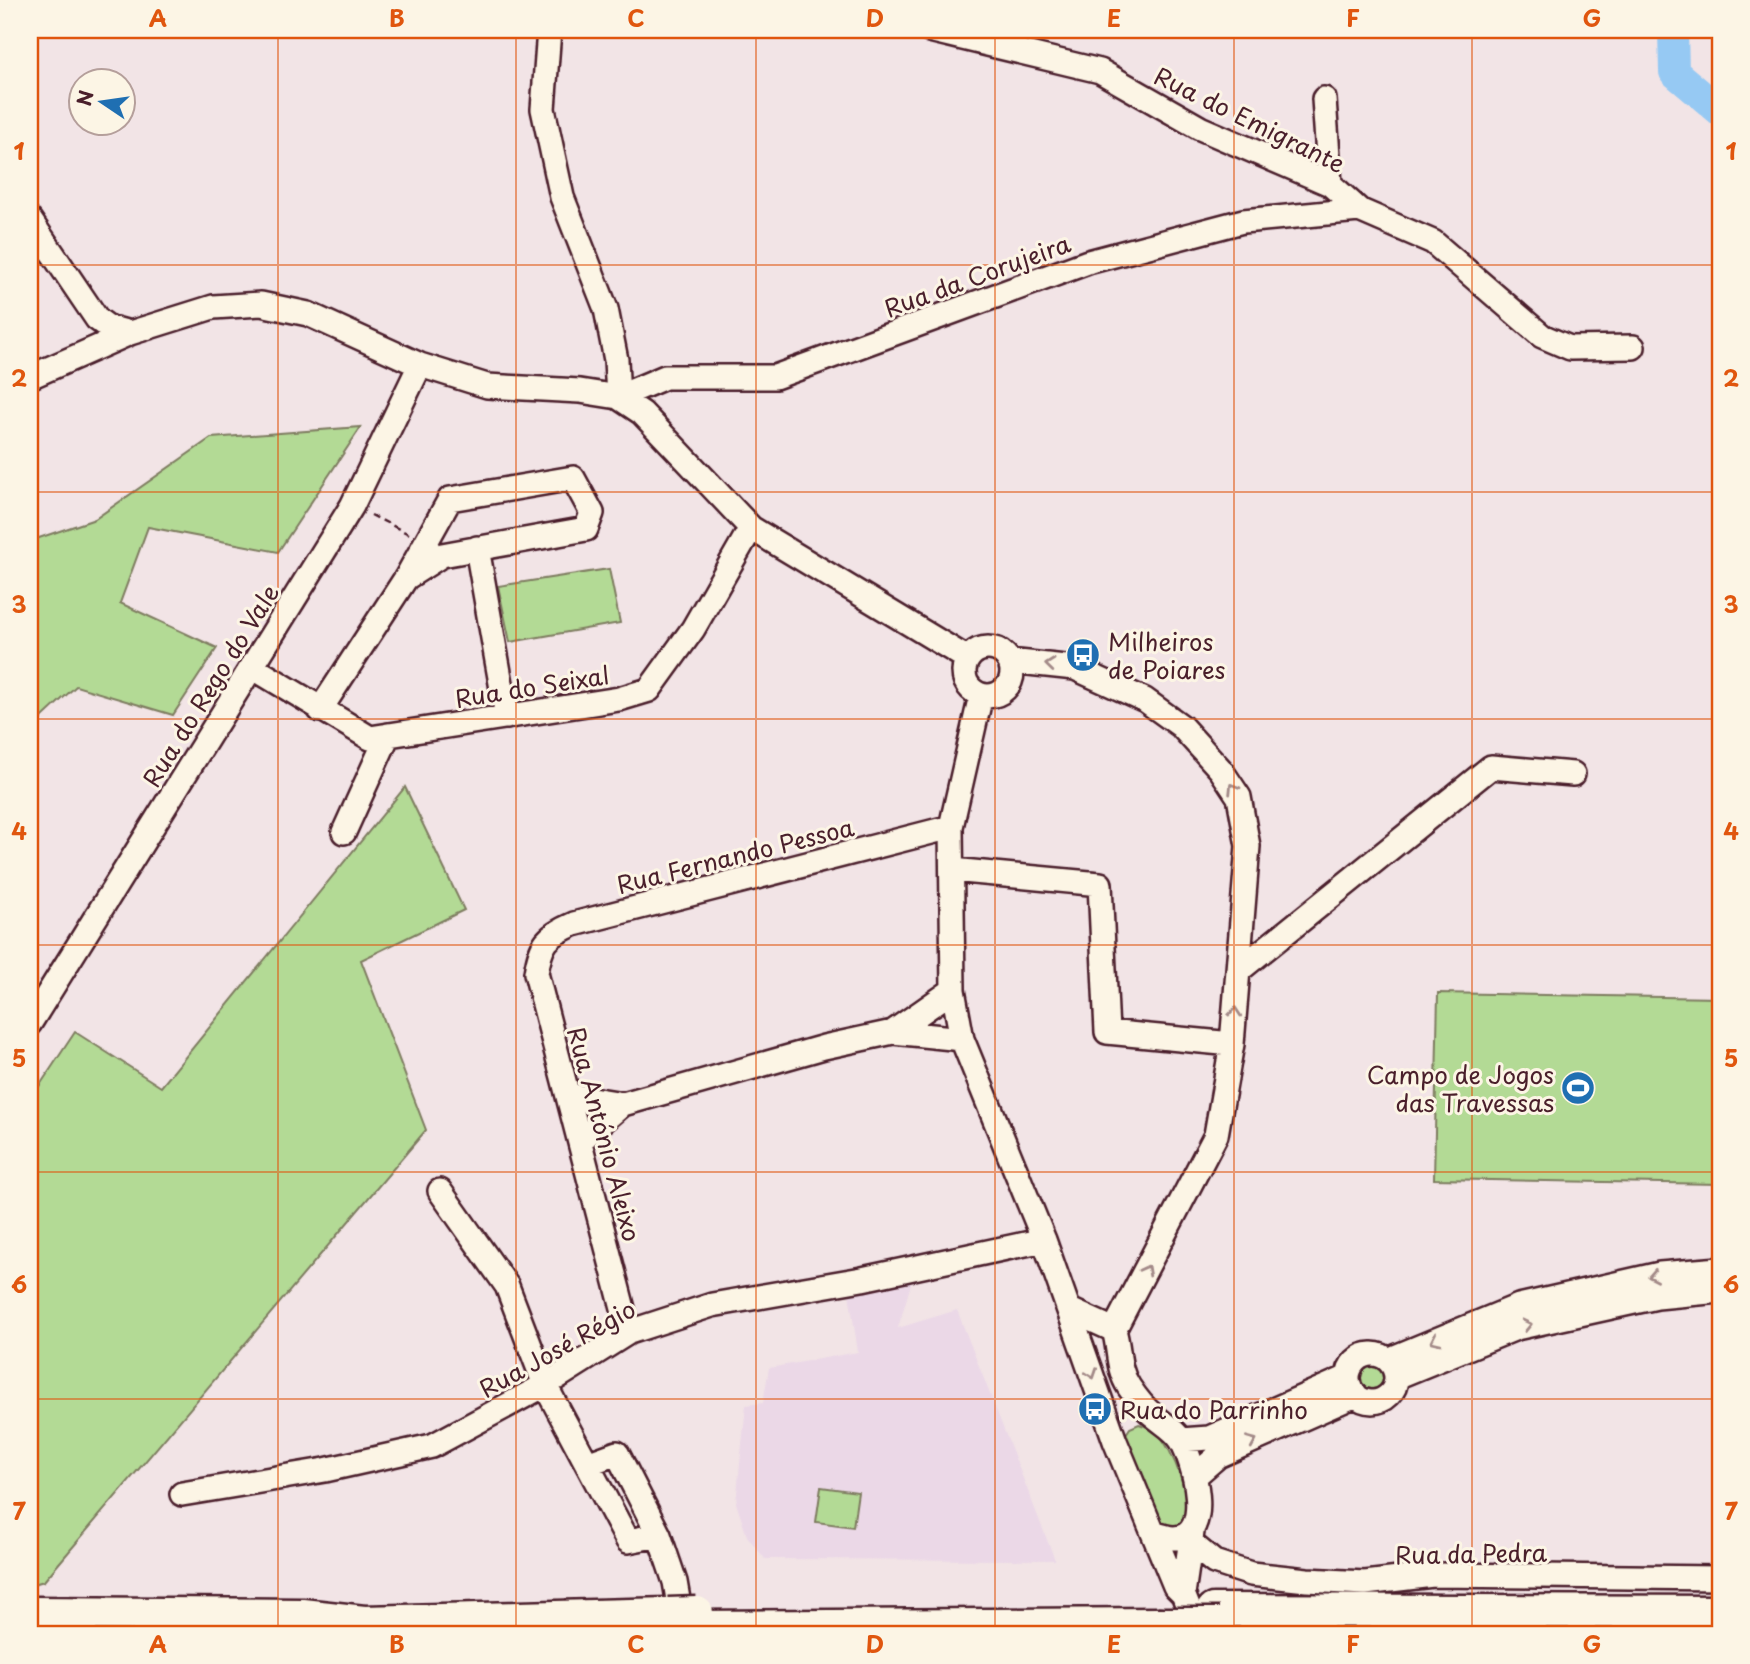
<svg xmlns="http://www.w3.org/2000/svg" width="1750" height="1664" viewBox="0 0 1750 1664" font-family="'Playpen Sans',sans-serif">
<style>
.built{fill:#ebd8e7}
.green{fill:#b3da95;stroke:#7e7c60;stroke-width:2}
.lines{fill:none;stroke-linecap:round;stroke-linejoin:round}
.river{stroke:#96c9f3;stroke-width:30}
.minor-casing{stroke:#4a1f2b;stroke-width:28}
.major-casing{stroke:#4a1f2b;stroke-width:33}
.highway-casing{stroke:#4a1f2b;stroke-width:37}
.path{stroke:#4a1f2b;stroke-width:2.5;stroke-dasharray:7 5;stroke-linecap:butt}
.minor{stroke:#fcf5e5;stroke-width:23}
.major{stroke:#fcf5e5;stroke-width:28}
.highway{stroke:#fcf5e5;stroke-width:32}
.highway-bridge-casing{stroke:#4a1f2b;stroke-width:37;stroke-linecap:butt}
.highway-bridge{stroke:#fcf5e5;stroke-width:32}
.oneway{stroke:#a38a88}
.grid{fill:none;stroke:#e0560e;stroke-width:2;stroke-opacity:0.55}
.labels{text-anchor:middle;dominant-baseline:central;stroke-width:6;stroke-linejoin:round;paint-order:stroke}
.street-label{font-size:24px;fill:#4a1f2b;stroke:#fcf5e5}
.poi-label{font-size:24px;fill:#4a1f2b;stroke:#fcf5e5;text-anchor:start}
.neatline{fill:none;stroke:#e0560e;stroke-width:2.5}
.grid-label{font-size:23px;text-anchor:middle;font-weight:bold;fill:#e0560e}
</style>
<rect width="100%" height="100%" fill="#f2e4e6"/>
<filter id="ink" filterUnits="userSpaceOnUse"><feTurbulence type="fractalNoise" baseFrequency=".0143" numOctaves="2"/><feDisplacementMap in="SourceGraphic" scale="14" xChannelSelector="R" yChannelSelector="G"/><feConvolveMatrix kernelMatrix="1 2 1 2 8 2 1 2 1" color-interpolation-filters="sRGB"/></filter>
<g filter="url(#ink)">
<!-- built -->
<path class="built" d="M 913,1277 L 898,1328 L 957,1310 L 1055,1560 L 765,1559 L 747,1536 L 736,1503 L 746,1405 L 763,1403 L 769,1368 L 858,1352 L 849,1293 Z"/>
<!-- green -->
<path class="green" d="M 361,427 L 278,552 L 148,527 L 120,603 L 217,648 L 173,715 L 76,686 L 30,729 L 30,541 L 95,519 L 211,438 Z
M 609,569 L 620,623 L 510,642 L 498,586 Z
M 405,787 L 464,910 L 361,960 L 426,1130 L 44,1581 L 30,1585 L 30,1100 L 75,1032 L 161,1087 Z
M 1438,993 L 1720,998 L 1720,1184 L 1434,1179 Z
M1358 1377a14 14 0 1 1 28 0a14 14 0 1 1-28 0Z
M 1139,1424 C 1146,1426 1152,1428 1158,1434 C 1172,1447 1196,1507 1183,1522 C 1178,1529 1170,1527 1162,1527 L 1124,1437 L 1130,1428 Z
M 821,1487 L 858,1492 L 853,1527 L 816,1522 Z
M 30,1623 L 263,1629 L 237,1634 L 30,1634 Z"/>
<g class="lines">
<!-- river -->
<path class="river" d="M 1673,30 L 1674,72 L 1720,111"/>
<!-- minor casing -->
<g class="minor-casing">
<path id="minor" d="M 549,30 L 543,109 L 562,197 L 606,309 L 616,360 L 618,397
M 929,30 L 1100,71 L 1200,128 L 1330,184 L 1359,210 L 1433,242 L 1542,336 L 1570,348 L 1633,347
M 1324,99 L 1330,184
M 30,220 L 97,319 L 108,327 L 130,333
M 30,377 L 130,333 L 213,307 L 261,304 L 308,314 L 420,365 L 487,386 L 580,391 L 618,397 L 642,413 L 751,528 L 968,659
M 618,397 L 665,377 L 775,377 L 1088,262 L 1243,221 L 1359,210
M 477,548 L 507,717
M964 672a24 24 0 1 1 48 0a24 24 0 1 1-48 0Z
M 1009,661 L 1075,668 L 1145,700 L 1181,726 L 1221,770 L 1239,797 L 1248,846 L 1232,1044 L 1216,1135 L 1114,1330
M 252,667 L 370,738 L 619,699 L 649,690 L 693,629 L 751,528
M 981,695 L 951,827 L 953,990 L 962,1039 L 1044,1240 L 1115,1441 L 1175,1586 L 1183,1594 L 1199,1634
M 320,710 L 406,578 L 442,555 L 586,529 L 592,513 L 573,478 L 450,499 L 406,578
M 344,832 L 388,735
M 952,870 L 1100,884 L 1107,1032 L 1232,1044
M 1238,971 L 1491,767 L 1573,774
M 30,1023 L 352,506 L 420,365
M 893,1032 L 953,990
M 568,1095 L 623,1104
M 580,1141 L 623,1104 L 824,1047 L 893,1032 L 962,1039
M 440,1191 L 507,1286 L 545,1385 L 628,1541 L 659,1535 L 617,1453 L 587,1464
M 1070,1310 L 1114,1330 C 1120,1350 1117,1369 1129,1387 C 1135,1396 1144,1408 1153,1415 C 1162,1423 1174,1429 1181,1440 C 1193,1459 1215,1537 1174,1538 C 1168,1538 1159,1535 1153,1533
M 629,1332 L 536,973 C 541,943 546,936 574,924 L 951,827
M1348 1378a24 24 0 1 1 48 0a24 24 0 1 1-48 0Z
M 1388,1360 L 1519,1306 L 1660,1274 L 1720,1269
M 1396,1377 L 1516,1328 L 1657,1297 L 1720,1291
M 1181,1440 L 1209,1438 L 1348,1377
M 1195,1476 L 1218,1456 L 1356,1395
M 182,1494 L 325,1470 L 432,1446 L 545,1385 L 629,1332 L 712,1305 L 862,1279 L 1044,1240
M 659,1535 L 675,1582 L 683,1628
M 1191,1543 L 1214,1562 L 1251,1574 L 1307,1580 L 1365,1583 L 1433,1575 L 1720,1578
M 1183,1594 L 1192,1532"/>
</g>
<!-- major casing -->
<g class="major-casing">
<path id="major" d="M 302,1634 L 351,1624"/>
</g>
<!-- highway casing -->
<g class="highway-casing">
<path id="highway" d="M 1213,1610 L 1720,1612
M 30,1613 L 302,1615 L 364,1622 L 668,1614
M 696,1627 L 1158,1624"/>
</g>
<!-- path -->
<path class="path" d="M 30,32 L 40,30
M 371,515 L 409,534"/>
<!-- minor -->
<use href="#minor" class="minor"/>
<!-- major -->
<use href="#major" class="major"/>
<!-- highway -->
<use href="#highway" class="highway"/>
<!-- highway-bridge casing -->
<g class="highway-bridge-casing">
<path id="highway-bridge" d="M 668,1614 L 697,1613
M 1158,1624 L 1219,1624"/>
</g>
<!-- highway-bridge -->
<use href="#highway-bridge" class="highway-bridge"/>
</g>
<!-- one-way arrows -->
<defs><path id="oneway-chevron" d="M-2-3.5L2.5 0L-2 3.5" fill="none" stroke-width="1.6" stroke-linecap="round" stroke-linejoin="round" transform="scale(1.75)"/></defs>
<g class="oneway">
<use href="#oneway-chevron" transform="translate(1050 665) rotate(-174)"/>
<use href="#oneway-chevron" transform="translate(1233 788) rotate(-122)"/>
<use href="#oneway-chevron" transform="translate(1235 1012) rotate(-85)"/>
<use href="#oneway-chevron" transform="translate(1146 1270) rotate(-62)"/>
<use href="#oneway-chevron" transform="translate(1653 1276) rotate(169)"/>
<use href="#oneway-chevron" transform="translate(1527 1325) rotate(-13)"/>
<use href="#oneway-chevron" transform="translate(1435 1340) rotate(155)"/>
<use href="#oneway-chevron" transform="translate(1092 1374) rotate(71)"/>
<use href="#oneway-chevron" transform="translate(1252 1441) rotate(-23)"/>
</g>
</g>
<!-- grid -->
<path class="grid" d="M 278,30 L 278,1634M 516,30 L 516,1634M 756,30 L 756,1634M 995,30 L 995,1634M 1234,30 L 1234,1634M 1472,30 L 1472,1634M 30,265 L 1720,265M 30,492 L 1720,492M 30,719 L 1720,719M 30,945 L 1720,945M 30,1172 L 1720,1172M 30,1399 L 1720,1399"/>
<!-- icons -->
<defs>
<g id="bus-disc" transform="scale(1.75)"><circle r="9.5" fill="#1f6fb2" stroke="#fcf5e5"/><path d="M-5-6H5V4H4V6H2V4H-2V6H-4V4H-5ZM-3.5-4V0h7V-4ZM-3.5 1.2v1.5H-2V1.2ZM2 1.2v1.5H3.5V1.2Z" fill="#fff"/></g>
<g id="stadium-disc" transform="scale(1.75)"><circle r="9.5" fill="#1f6fb2" stroke="#fcf5e5"/><path d="M0-5a6.5 5 0 1 0 0 10a6.5 5 0 1 0 0-10ZM-3.5-1.8h7v3.6h-7Z" fill="#fff"/></g>
</defs>
<g fill-rule="evenodd">
<use href="#bus-disc" x="1083" y="655"/>
<use href="#stadium-disc" x="1578" y="1088"/>
<use href="#bus-disc" x="1095" y="1409"/>
</g>
<g class="labels">
<!-- street labels -->
<g class="street-label">
<text transform="translate(1250 119) rotate(26)">Rua do Emigrante</text>
<text transform="translate(977 275) rotate(-20)">Rua da Corujeira</text>
<text transform="translate(210 685) rotate(-58)">Rua do Rego do Vale</text>
<text transform="translate(532 686) rotate(-9)">Rua do Seixal</text>
<text transform="translate(735 855) rotate(-14)">Rua Fernando Pessoa</text>
<text transform="translate(605 1134) rotate(75)">Rua António Aleixo</text>
<text transform="translate(557 1348) rotate(-29)">Rua José Régio</text>
<text transform="translate(1471 1553) rotate(-1)">Rua da Pedra</text>
</g>
<!-- poi labels -->
<g class="poi-label">
<text x="1108" y="641">Milheiros<tspan x="1108" dy="28">de Poiares</tspan></text>
<text x="1554" y="1074" text-anchor="end">Campo de Jogos<tspan x="1554" dy="28">das Travessas</tspan></text>
<text x="1120" y="1409">Rua do Parrinho</text>
</g>
</g>
<!-- margin -->
<rect width="1750" height="1664" fill="none" stroke="#fcf5e5" stroke-width="77"/>
<!-- north arrow -->
<g transform="translate(102 102) rotate(283)"><circle r="33" fill="#fcf5e5" stroke="#b59f9b" stroke-width="2"/>
<path d="M0-5L12 26L0 18L-12 26Z" fill="#1f6fb2"/>
<text y="-10" font-size="19" font-weight="bold" text-anchor="middle" fill="#4a1f2b">N</text>
</g>
<rect x="38" y="38" width="1674" height="1588" class="neatline"/>
<g class="grid-label">
<text x="158" y="27">A</text>
<text x="397" y="27">B</text>
<text x="636" y="27">C</text>
<text x="875" y="27">D</text>
<text x="1114" y="27">E</text>
<text x="1353" y="27">F</text>
<text x="1592" y="27">G</text>
<text x="19" y="160">1</text>
<text x="1731" y="160">1</text>
<text x="19" y="387">2</text>
<text x="1731" y="387">2</text>
<text x="19" y="613">3</text>
<text x="1731" y="613">3</text>
<text x="19" y="840">4</text>
<text x="1731" y="840">4</text>
<text x="19" y="1067">5</text>
<text x="1731" y="1067">5</text>
<text x="19" y="1293">6</text>
<text x="1731" y="1293">6</text>
<text x="19" y="1520">7</text>
<text x="1731" y="1520">7</text>
<text x="158" y="1653">A</text>
<text x="397" y="1653">B</text>
<text x="636" y="1653">C</text>
<text x="875" y="1653">D</text>
<text x="1114" y="1653">E</text>
<text x="1353" y="1653">F</text>
<text x="1592" y="1653">G</text>
</g>
</svg>
